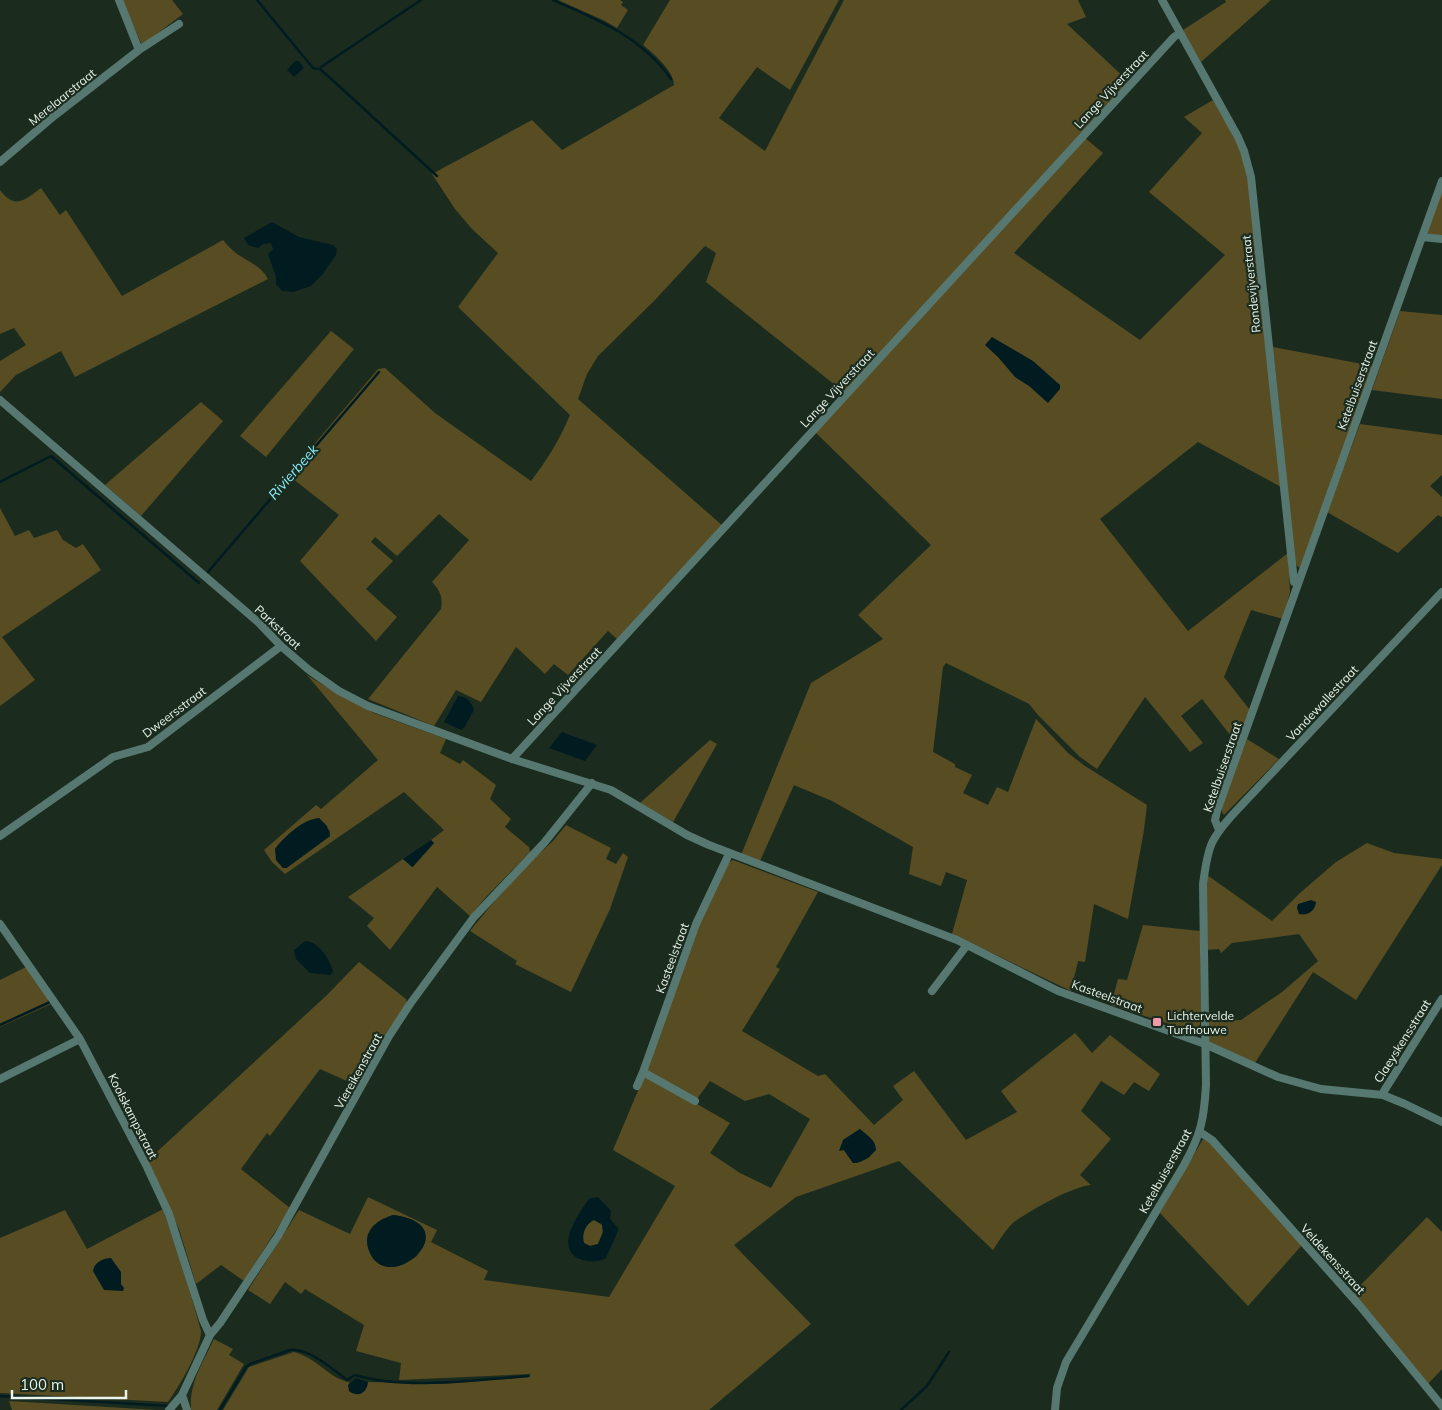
<svg xmlns="http://www.w3.org/2000/svg" width="1442" height="1410" viewBox="0 0 1442 1410" font-family="Mulish,sans-serif">
<style>
.green{fill:#584c22;fill-rule:evenodd}
.water{fill:#001c21;fill-rule:evenodd}
.lines{fill:none;stroke-linecap:round;stroke-linejoin:round}
.stream{stroke:#001c21;stroke-width:2.5}
.minor{stroke:#567871;stroke-width:8}
.poi-dot{fill:#f29aad;stroke:#1b2c1f;stroke-width:2}
.labels{text-anchor:middle;dominant-baseline:central;stroke-width:4.5;stroke-linejoin:round;paint-order:stroke}
.street-label{font-size:12px;fill:#e8f3ea;stroke:#1b2c1f}
.poi-label{font-size:12px;fill:#e8f3ea;stroke:#1b2c1f;text-anchor:start}
.water-label{font-size:14px;font-style:italic;fill:#8aedfe;stroke:#1b2c1f}
</style>
<rect width="100%" height="100%" fill="#1b2c1f"/>
<!-- green -->
<path class="green" d="M 122,0 L 172,0 L 183,14 L 142,45 Z
M 558,0 L 620,0 L 623,2 L 621,5 L 628,10 L 617,28 L 605,21 Z
M 670,0 L 839,0 L 790,90 L 757,67 L 719,118 L 765,151 L 844,0 L 1078,0 L 1086,17 L 1067,24 L 1128,81 L 845,393 L 706,282 L 716,253 L 705,246 L 654,301 L 598,356 L 587,374 L 578,399 L 723,526 L 617,639 L 608,631 L 568,675 L 554,664 L 545,674 L 516,647 L 481,702 L 456,690 L 434,726 L 368,699 L 441,609 C 443,596 440,591 432,582 L 469,540 L 439,514 L 397,556 L 375,537 L 371,542 L 393,561 L 366,589 L 397,617 L 376,641 L 300,561 L 339,515 L 288,475 L 378,369 L 385,368 L 435,413 L 531,481 C 547,460 560,439 570,415 L 458,307 L 498,253 L 472,229 L 455,209 L 432,174 L 532,120 L 562,150 L 674,85 C 674,71 653,53 643,45 Z
M 1225,0 L 1271,0 L 1201,62 L 1183,30 L 1226,2 Z
M 1213,100 L 1236,139 L 1246,165 L 1252,202 L 1281,487 L 1198,442 L 1100,519 L 1188,631 L 1288,553 L 1290,592 L 1283,619 L 1251,610 L 1224,677 L 1250,710 L 1238,745 L 1202,699 L 1181,716 L 1203,743 L 1190,752 L 1145,697 L 1097,769 L 1080,757 L 1039,716 L 1029,704 L 946,663 L 943,667 L 933,752 L 955,764 L 955,767 L 972,775 L 963,793 L 988,805 L 997,787 L 1008,792 L 1036,719 L 1068,753 L 1085,766 L 1147,805 L 1144,830 L 1128,919 L 1094,904 L 1085,962 L 1078,961 L 1071,991 L 952,934 L 967,880 L 946,872 L 941,886 L 909,874 L 913,847 L 832,801 L 794,785 L 760,861 L 741,855 L 811,683 L 883,639 L 858,615 L 931,545 L 815,432 L 1085,138 L 1103,153 L 1014,253 L 1140,340 L 1225,255 L 1149,192 L 1202,133 L 1184,117 Z
M 1442,187 L 1442,236 L 1428,234 L 1426,231 Z
M 41,188 L 60,215 L 66,210 L 122,296 L 223,240 C 227,245 232,250 237,254 C 249,262 261,266 268,279 L 75,377 L 61,351 L 16,375 L 0,392 L 0,361 L 26,345 L 14,328 L 0,334 L 0,190 C 15,210 25,200 41,188 Z
M 1400,311 L 1442,315 L 1442,399 L 1372,390 Z
M 331,331 L 354,349 L 266,457 L 240,436 Z
M 1273,347 L 1373,366 L 1300,568 L 1297,566 L 1295,562 Z
M 201,402 L 223,421 L 141,516 L 105,485 Z
M 1360,424 L 1442,435 L 1442,475 L 1430,486 L 1442,497 L 1442,517 L 1438,515 L 1398,553 L 1327,512 Z
M 0,508 L 15,536 L 29,530 L 34,538 L 57,530 L 63,540 L 76,548 L 83,544 L 101,570 L 2,637 L 35,680 L 0,706 Z
M 307,675 L 341,696 L 374,713 L 446,739 L 440,753 L 460,764 L 463,760 L 496,785 L 490,799 L 511,819 L 505,827 L 529,847 L 530,852 L 486,897 L 470,916 L 437,887 L 390,950 L 367,926 L 374,918 L 348,897 L 403,859 L 413,867 L 434,843 L 431,840 L 444,830 L 404,792 L 285,874 L 272,862 L 264,850 L 316,805 L 321,809 L 378,760 ZM 319,818 L 330,831 L 330,836 L 287,868 L 283,868 L 276,860 L 277,846 L 301,826 Z
M 1247,739 L 1279,759 L 1224,815 L 1222,812 L 1222,806 Z
M 710,740 L 717,744 L 673,822 L 640,803 Z
M 566,825 L 611,848 L 606,859 L 616,864 L 623,853 L 628,857 L 610,909 L 571,992 L 515,964 L 517,961 L 470,931 L 492,904 L 523,869 L 553,841 Z
M 1367,843 L 1394,853 L 1442,859 L 1442,865 L 1356,1000 L 1313,972 L 1255,1063 L 1208,1042 L 1208,1021 L 1241,1020 L 1282,992 L 1318,961 L 1299,934 L 1232,943 L 1221,953 L 1219,949 L 1207,950 L 1207,875 L 1272,921 L 1300,893 L 1336,862 Z
M 733,860 L 818,892 L 776,967 L 780,969 L 742,1031 L 818,1076 L 825,1074 L 874,1125 L 903,1100 L 893,1086 L 914,1071 L 966,1140 L 1017,1112 L 1001,1091 L 1075,1033 L 1092,1053 L 1110,1035 L 1160,1074 L 1149,1091 L 1134,1082 L 1124,1095 L 1101,1081 L 1081,1111 L 1111,1139 L 1080,1175 L 1091,1185 C 1071,1187 1031,1210 1014,1222 C 1006,1229 999,1241 993,1250 L 899,1161 L 796,1197 L 734,1245 L 811,1324 L 709,1410 L 223,1410 L 249,1367 L 294,1352 C 317,1358 330,1379 349,1382 L 350,1387 L 367,1382 L 441,1384 L 530,1377 L 530,1374 L 399,1380 L 401,1363 L 356,1351 L 364,1325 L 305,1289 L 301,1294 L 285,1282 L 270,1304 L 248,1290 L 299,1210 L 350,1234 L 368,1197 L 437,1230 L 431,1242 L 488,1271 L 484,1280 L 609,1297 L 675,1186 L 613,1150 L 645,1074 L 730,1123 L 710,1153 L 740,1173 L 771,1188 L 810,1119 L 769,1094 L 745,1101 L 710,1081 L 697,1099 L 648,1072 L 647,1067 L 696,930 L 729,862 ZM 860,1129 L 870,1157 L 857,1163 L 853,1163 L 843,1149 L 843,1140 ZM 393,1215 C 407,1217 416,1220 424,1231 L 417,1256 L 399,1266 L 387,1217 Z
M 1143,925 L 1200,931 L 1201,1015 L 1200,1024 L 1198,1029 L 1188,1030 L 1111,1005 L 1118,979 L 1127,980 Z
M 359,962 L 406,999 L 407,1003 L 383,1037 L 356,1085 L 320,1069 L 270,1136 L 267,1133 L 241,1169 L 290,1208 L 244,1281 L 221,1265 L 196,1284 L 179,1229 L 147,1161 L 327,995 Z
M 26,967 L 53,1003 L 0,1027 L 0,980 Z
M 1203,1139 L 1208,1141 L 1302,1245 L 1248,1306 L 1160,1213 Z
M 163,1209 L 182,1264 L 201,1331 C 201,1351 179,1386 168,1402 L 0,1393 L 0,1238 L 65,1210 L 87,1249 Z
M 1427,1217 L 1442,1232 L 1442,1369 L 1428,1384 L 1353,1293 Z
M 594,1220 L 602,1225 L 603,1232 L 598,1244 L 590,1246 L 584,1243 C 581,1234 586,1224 594,1220 Z
M 214,1339 L 233,1349 L 229,1355 L 244,1364 L 217,1410 L 191,1410 C 189,1383 203,1362 214,1339 Z
M 9,1401 L 157,1410 L 12,1410 Z"/>
<!-- water -->
<path class="water" d="M 295,61 L 299,61 L 304,68 L 294,77 L 287,70 Z
M 272,222 L 299,237 L 333,245 L 337,249 L 336,255 L 322,275 L 311,286 L 293,292 L 282,291 L 276,284 L 276,277 L 268,254 L 273,249 L 271,243 L 263,244 L 258,248 L 248,245 L 244,238 Z
M 992,337 L 1033,361 L 1060,385 L 1060,389 L 1048,403 L 1029,386 L 1015,377 L 998,357 L 985,345 Z
M 458,696 C 467,697 471,701 474,710 L 464,728 L 461,730 L 444,722 Z
M 562,732 L 597,745 L 585,761 L 549,748 Z
M 319,818 L 327,826 L 330,836 L 286,868 L 283,868 L 276,860 L 275,849 C 284,837 303,819 319,818 Z
M 431,840 L 434,843 L 412,867 L 403,859 Z
M 1311,900 L 1316,902 C 1315,911 1308,916 1299,914 L 1297,908 L 1298,904 Z
M 305,941 C 318,941 331,960 333,972 L 330,975 L 310,973 L 296,959 L 294,950 Z
M 860,1129 C 867,1135 876,1140 876,1150 C 870,1157 862,1163 853,1163 L 844,1150 L 839,1151 L 843,1140 Z
M 598,1197 L 611,1211 L 610,1219 L 618,1228 L 618,1231 L 606,1258 C 599,1262 591,1262 583,1260 C 552,1251 578,1215 588,1200 L 591,1198 ZM 594,1220 L 602,1224 L 603,1232 L 598,1244 L 590,1246 L 584,1243 C 581,1234 586,1223 594,1220 Z
M 394,1215 C 467,1225 395,1292 372,1257 C 359,1236 373,1220 394,1215 Z
M 111,1258 L 121,1272 L 121,1284 L 124,1288 L 123,1291 L 104,1290 L 93,1271 C 94,1262 104,1258 111,1258 Z
M 356,1378 L 368,1382 C 367,1393 358,1398 349,1391 L 348,1385 Z"/>
<g class="lines">
<!-- stream -->
<path class="stream" d="M 257,0 L 313,68 L 320,69 L 339,86 L 437,176
M 553,0 C 597,19 643,38 671,79
M 321,67 L 421,0
M 0,482 L 51,456 L 199,583
M 208,572 L 379,372
M 0,1025 L 50,1002 L 49,1000
M 0,1396 L 169,1406
M 220,1410 L 246,1367 L 250,1364 L 290,1350 C 309,1348 332,1369 347,1380 L 355,1375 C 406,1390 475,1380 528,1376
M 901,1410 L 927,1386 L 949,1352"/>
<!-- minor -->
<path class="minor" d="M 1162,0 L 1238,137 L 1244,151 L 1251,177 L 1294,582 L 1297,584
M 139,50 L 179,24
M 0,162 L 54,116 L 139,50 L 119,0
M 1422,237 L 1442,239
M 0,400 L 258,622 L 281,646 L 309,670 L 339,691 L 368,706 L 512,759 L 611,790 L 687,835 L 709,845 L 957,940 L 1058,991 L 1205,1044 L 1278,1077 L 1321,1089 L 1383,1095 L 1405,1104 L 1442,1122
M 512,759 L 1097,121 L 1174,37 L 1180,33
M 1219,830 L 1215,820 L 1217,811 L 1442,181
M 0,836 L 113,757 L 148,747 L 281,646
M 0,924 L 80,1039 L 147,1167 L 169,1214 L 203,1320 L 210,1335
M 932,991 L 967,945
M 643,1072 L 695,1101
M 0,1079 L 80,1039
M 637,1086 L 643,1072 L 696,924 L 729,854
M 1383,1095 L 1384,1091 L 1442,999
M 1200,1132 L 1212,1140 L 1360,1306 L 1442,1406
M 182,1395 L 187,1410
M 169,1410 L 182,1395 L 210,1335 L 220,1323 L 278,1236 L 389,1036 L 410,1004 L 474,917 L 544,843 L 592,783
M 1055,1410 L 1057,1388 L 1066,1362 L 1184,1165 C 1201,1134 1204,1120 1206,1085 L 1203,884 C 1208,846 1210,839 1236,811 L 1442,592"/>
</g>
<!-- markers -->
<rect class="poi-dot" x="1152" y="1017" width="10" height="10" rx="2.5"/>
<g class="labels">
<!-- street labels -->
<g class="street-label">
<text transform="translate(1111 89) rotate(-47)">Lange Vijverstraat</text>
<text transform="translate(62 97) rotate(-39)">Merelaarstraat</text>
<text transform="translate(1251 284) rotate(-96)">Rondevijverstraat</text>
<text transform="translate(1357 385) rotate(-70)">Ketelbuiserstraat</text>
<text transform="translate(837 388) rotate(-47)">Lange Vijverstraat</text>
<text transform="translate(278 627) rotate(43)">Parkstraat</text>
<text transform="translate(564 686) rotate(-47)">Lange Vijverstraat</text>
<text transform="translate(1322 703) rotate(-47)">Vandewallestraat</text>
<text transform="translate(174 712) rotate(-37)">Dweersstraat</text>
<text transform="translate(1222 767) rotate(-71)">Ketelbuiserstraat</text>
<text transform="translate(672 958) rotate(-70)">Kasteelstraat</text>
<text transform="translate(1107 996) rotate(20)">Kasteelstraat</text>
<text transform="translate(1402 1041) rotate(-58)">Claeyskensstraat</text>
<text transform="translate(358 1071) rotate(-61)">Viereikenstraat</text>
<text transform="translate(133 1116) rotate(63)">Koolskampstraat</text>
<text transform="translate(1165 1171) rotate(-61)">Ketelbuiserstraat</text>
<text transform="translate(1333 1259) rotate(48)">Veldekensstraat</text>
</g>
<!-- poi labels -->
<g class="poi-label">
<text x="1167" y="1015">Lichtervelde<tspan x="1167" dy="14">Turfhouwe</tspan></text>
</g>
<!-- water labels -->
<g class="water-label">
<text transform="translate(293 472) rotate(-49)">Rivierbeek</text>
</g>
</g>
<!-- scale -->
<path d="M12 1390v8h114v-8" fill="none" stroke="#e8f3ea" stroke-width="2.5"/>
<text x="20" y="1390" font-size="15" fill="#e8f3ea" stroke="#1b2c1f" stroke-width="4" paint-order="stroke">100 m</text>
</svg>
